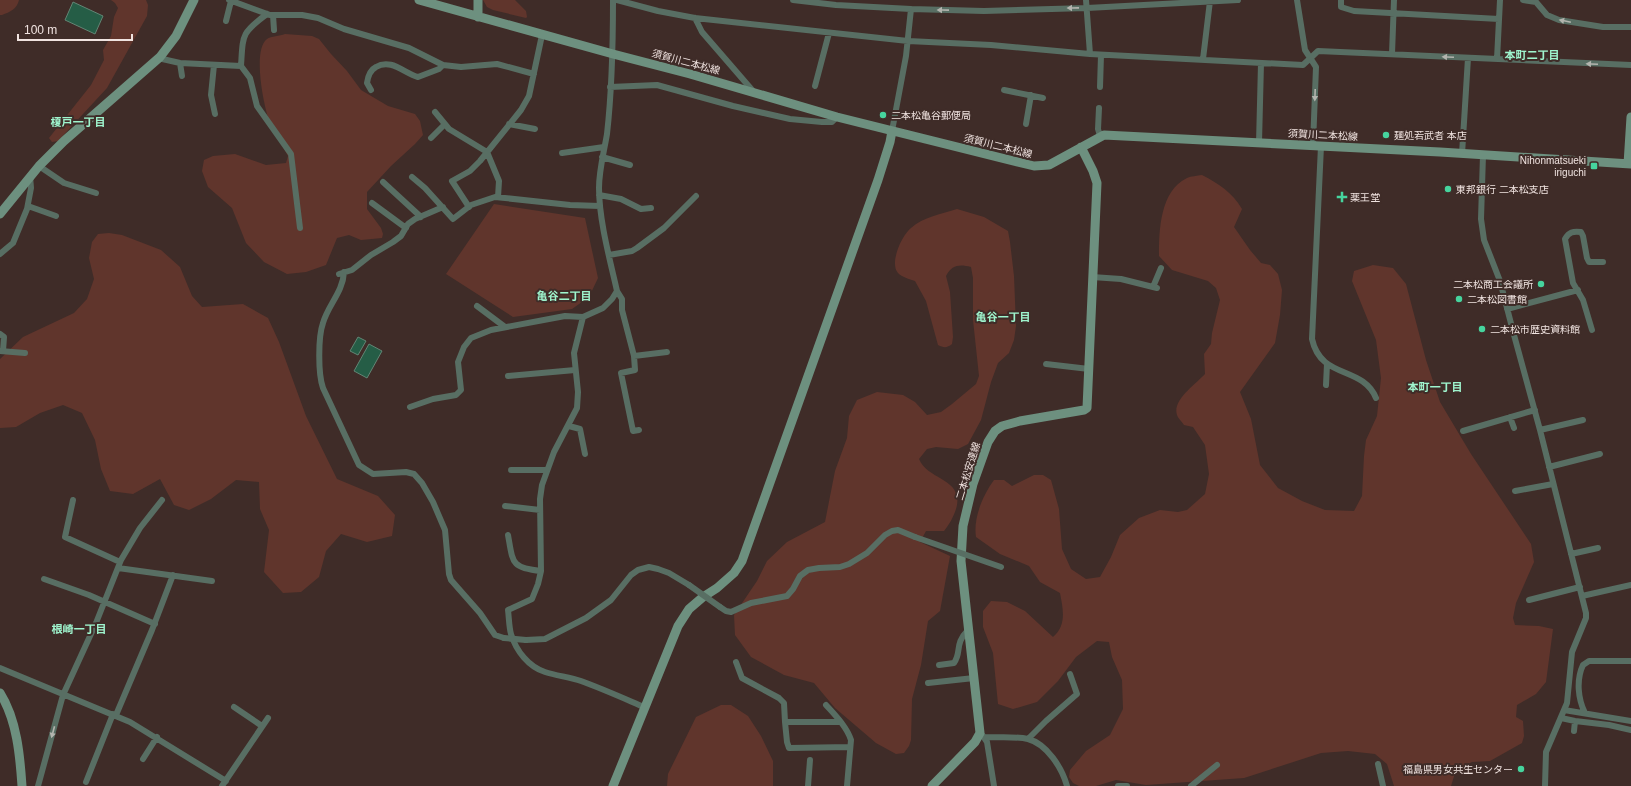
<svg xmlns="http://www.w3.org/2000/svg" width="1631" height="786" viewBox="0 0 1631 786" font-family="Arial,'Noto Sans JP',sans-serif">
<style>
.green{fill:#60352c}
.water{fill:#255d46;stroke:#628574}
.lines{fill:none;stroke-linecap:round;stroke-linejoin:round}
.street{stroke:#586e63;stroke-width:6}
.secondary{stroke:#6d907f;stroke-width:9}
.street-bridge{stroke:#586e63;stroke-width:6}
.oneway{fill:#b3b4ae}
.poi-dot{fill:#46d49e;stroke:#3f2c28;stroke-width:1.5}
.labels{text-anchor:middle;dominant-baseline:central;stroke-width:4;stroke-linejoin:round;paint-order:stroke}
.street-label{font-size:10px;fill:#f0e3e0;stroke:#3f2c28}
.poi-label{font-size:10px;fill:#f0e3e0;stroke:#3f2c28;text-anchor:start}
.neighbourhood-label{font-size:11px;font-weight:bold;fill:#9ff5ce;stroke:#3f2c28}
</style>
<rect width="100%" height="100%" fill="#3f2c28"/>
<!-- green -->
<path class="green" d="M 0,0 L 19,0 C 17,9 10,12 2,15 L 0,15 Z
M 111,0 L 146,0 L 148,5 L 147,16 L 107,88 L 58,141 L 52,142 L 49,138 L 91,85 L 104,60 L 103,50 L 111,36 L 114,17 L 118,8 L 115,3 Z
M 483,0 L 515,0 L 526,11 L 527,17 L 526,18 L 493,10 L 487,7 Z
M 285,34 L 312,36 L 319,39 L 331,54 L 347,71 L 361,90 L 388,106 L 415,114 L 420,121 L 423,135 L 415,144 L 391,166 L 367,192 L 367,209 L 381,228 L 383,234 L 382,238 L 361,240 L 349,235 L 337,238 L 326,265 L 306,272 L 287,274 L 264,262 L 246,243 L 232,208 L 208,187 L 202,171 L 204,160 L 213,156 L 235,154 L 266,165 L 286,163 L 288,156 C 282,145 275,134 270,123 C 264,108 252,50 267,39 C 271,36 280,36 285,34 Z
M 1202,175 C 1219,184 1232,192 1242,209 L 1234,227 L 1250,250 L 1261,263 L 1270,265 L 1278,274 L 1282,290 L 1280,315 L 1275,343 L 1240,392 L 1251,419 L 1260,465 L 1278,488 L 1302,501 L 1325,510 L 1354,511 L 1362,496 L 1364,456 L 1366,440 L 1377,416 L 1381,378 L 1376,340 L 1352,281 L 1354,271 L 1373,265 L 1393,268 L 1406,284 L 1426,360 L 1440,402 L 1471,454 L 1531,544 L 1534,562 L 1516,603 L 1513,618 L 1515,625 L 1539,626 L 1553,629 L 1546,682 L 1536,694 L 1517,705 L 1516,717 L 1523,721 L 1524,736 L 1522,743 L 1490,761 L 1472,762 L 1456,770 L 1451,786 L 1394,786 L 1387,764 L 1375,754 L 1348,751 L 1321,753 L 1244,778 L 1146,785 L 1116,780 L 1096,786 L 1079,786 L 1073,783 L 1069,777 L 1070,770 L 1086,751 L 1110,735 L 1123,709 L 1122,680 L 1112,657 L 1109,642 L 1097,641 L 1076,657 L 1058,681 L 1037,702 L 1013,709 L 998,704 L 993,653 L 983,627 L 983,611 L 991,601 L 1007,602 L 1025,611 L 1053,637 C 1067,625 1063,609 1060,593 L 1040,582 L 1029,566 L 1000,554 L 976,537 C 973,518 983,495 994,480 L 1004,480 L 1012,486 L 1034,475 L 1043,475 L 1051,480 L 1059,509 L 1062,549 L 1071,569 L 1086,579 L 1100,577 L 1111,557 L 1120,535 L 1139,518 L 1160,510 L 1178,512 L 1187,510 L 1205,494 L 1209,474 L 1205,445 L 1193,427 L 1184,425 C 1182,422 1178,418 1177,415 C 1172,400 1196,384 1205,374 L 1204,354 L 1211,344 L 1212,333 L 1220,300 L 1216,288 L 1208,281 L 1172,270 L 1159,256 C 1159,230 1160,191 1187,178 C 1191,176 1197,176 1202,175 Z
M 494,204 L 585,218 L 598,278 L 589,297 L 572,309 L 513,317 L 446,274 Z
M 957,209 L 984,217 L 1008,231 L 1010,242 L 1014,276 L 1016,326 L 1014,340 L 1009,353 L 998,363 L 991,382 L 981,420 L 968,444 L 958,449 L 936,447 L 927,449 L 919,459 C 928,481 965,478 956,509 C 953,518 950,523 944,531 L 926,531 L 920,542 L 950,556 L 940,611 L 928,621 L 921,665 L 912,699 L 911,740 L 909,746 L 904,753 L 896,754 L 876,743 L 835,708 L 814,683 L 784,675 L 751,657 L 735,635 L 734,615 L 757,581 L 767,561 L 787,542 L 825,522 L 835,471 L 847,438 L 849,416 L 857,400 L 877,392 L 903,395 L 915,402 L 927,415 L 941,412 L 952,404 L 976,384 L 979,376 L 973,320 L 973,278 L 971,267 C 959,264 952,265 946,276 L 950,292 L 953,337 L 952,344 C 947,348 944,348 938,345 L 926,301 L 915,281 C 909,279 902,277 898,273 C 889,263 902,235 911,228 C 923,217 942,214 957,209 Z
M 109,233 L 122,235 L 161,250 L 180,267 L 192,296 L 202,307 L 243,304 L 268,318 L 279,342 L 306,416 L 337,479 L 378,496 L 395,515 L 392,536 L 367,542 L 341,534 L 326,551 L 319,577 L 301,592 L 283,593 L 264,572 L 269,530 L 260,509 L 259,482 L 236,480 L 211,499 L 189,510 L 174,505 L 160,479 L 133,494 L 110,491 L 101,469 L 95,440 L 82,413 L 63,405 L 40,413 L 16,427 L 0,428 L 0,359 L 23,337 L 74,313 L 87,299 L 94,279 L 89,258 L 92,242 L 98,234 Z
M 721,705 L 731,705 L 748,716 L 761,736 L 773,761 L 773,786 L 667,786 L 668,774 L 696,717 Z"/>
<!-- water -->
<path class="water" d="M 73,2 L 103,16 L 95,34 L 65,20 Z
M 358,337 L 366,341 L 358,355 L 350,351 Z
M 369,344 L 382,351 L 367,378 L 354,371 Z"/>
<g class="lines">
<!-- street -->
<path class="street" d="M 229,0 L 270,15 L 302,15 L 318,18 L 344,29 L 409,48 L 443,65 L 461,67 L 497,64 L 534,74
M 617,0 L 658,11 L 695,18 L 908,41 L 991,45 L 1090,54 L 1303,65 L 1318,51 L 1631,65
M 793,0 L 836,5 L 911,9
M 1086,0 L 1090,54
M 1297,0 L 1305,50 L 1316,67 L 1313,145
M 1341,0 L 1341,7 L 1354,11 L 1499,19
M 1523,0 L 1536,2 L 1547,15 L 1559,20 L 1603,27 L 1631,27
M 273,15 L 274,30
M 695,18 L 702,32 L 753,91
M 226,21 L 231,1
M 1392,54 L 1394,0
M 158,58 L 180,63 L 241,66 C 243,35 241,33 267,14
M 1203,59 L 1210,1
M 1497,59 L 1500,0
M 180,63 L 182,76
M 214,65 L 211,95 L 215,114
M 241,66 L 250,78 L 257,106 L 291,154 L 300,228
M 815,86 L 829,33
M 610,87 L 657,85 L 733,106 L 790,119 L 822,122 L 832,122 L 837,117
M 1100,87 L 1101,55
M 371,90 L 367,83 C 368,76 370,70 376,67 C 391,58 404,73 418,77 L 439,69 L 443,65
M 1004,90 L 1043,98
M 1099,108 L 1098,129 L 1100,136
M 435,112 L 449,129 L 487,152 L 499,181 L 498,197
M 509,124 L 535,129
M 1026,124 L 1031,95
M 892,131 L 906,56 L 911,9 L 984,11 L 1087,8 L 1238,0
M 431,138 L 445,124
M 1259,143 L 1261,63
M 1321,146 L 1312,339 C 1321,380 1362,365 1376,398
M 562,153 L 604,147
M 1462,154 L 1468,58
M 1483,155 L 1481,219 L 1484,240 L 1500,281 L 1514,335 L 1540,430 L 1586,613 L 1586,618 L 1572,652 L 1567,703 L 1546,752 L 1545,786
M 602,157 L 630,165
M 39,166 L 64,183 L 96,193
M 412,177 L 425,188 L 453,219 L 471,205 L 495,197 L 570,205 L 600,206
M 383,182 L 421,217
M 599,195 L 621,199 L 641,209 L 651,208
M 372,203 L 406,228
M 28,206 L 56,216
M 469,207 L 452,181 L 470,171 L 480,161 L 521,110 L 529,96 L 542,35
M 0,254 L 13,243 L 27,209 L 31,188 L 30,176
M 609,255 L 632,251 L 637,248 L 664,228 L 696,196
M 344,272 C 343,292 328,305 323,323 C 318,337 318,374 323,388 L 359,465 L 373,474 L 406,472 L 414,474 L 422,483 L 433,502 L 445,530 L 449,574 L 451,580 L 480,613 L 495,635 L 504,638
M 339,274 L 352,270 L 371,255 L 393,242 L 401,236 L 408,224 L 415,219 L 443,207
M 1092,277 L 1121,279 L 1157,288
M 1153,287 L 1161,268
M 617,291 L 622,299 L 622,310 L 634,356 L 635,370 L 621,373 L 633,431 L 639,430
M 477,306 L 505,327
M 1507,309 L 1578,290
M 583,317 L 574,353 L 578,392 L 577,408 L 554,452 L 542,485 L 540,499 L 541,571 L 538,584 L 532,599 L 508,610 C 509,618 509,627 511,634 C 516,651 529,667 545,672 C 557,676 570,677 581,681 C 603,689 623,698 644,707
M 1592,330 L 1583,300 L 1573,283 L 1565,239 C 1569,232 1573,231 1581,232 L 1583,236 L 1587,258 L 1589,262 L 1603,262
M 0,334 L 4,337 L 3,351
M 0,351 L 25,353
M 634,356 L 667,352
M 1046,364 L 1089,369
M 508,376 L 575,370
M 1326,385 L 1327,364
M 410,407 L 433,399 L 456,395 L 461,390 L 458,362 L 464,347 L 471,338 L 491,330 L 565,316 L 583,317 L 603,308 L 612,299 L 617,291 C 610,260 599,220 599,188 C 599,170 604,152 607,134 C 612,90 613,45 613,0
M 1510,417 L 1514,428
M 569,426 L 580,429 L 585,454
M 1540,430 L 1583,420
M 1463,431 L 1535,410
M 1549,467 L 1600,454
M 511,470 L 547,470
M 1515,491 L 1553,484
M 73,500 L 65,537 L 120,562
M 505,506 L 540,510
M 508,535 C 513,563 511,568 541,571
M 1571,554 L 1598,548
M 118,568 L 212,581
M 44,579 L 89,595 L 155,624
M 1582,596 L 1631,585
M 1529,600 L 1580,587
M 720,607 L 726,611 L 731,612 L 751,603 L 787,596 L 793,589 L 800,576 L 808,570 L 819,568 L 840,567 L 849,564 L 867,553 L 885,535 L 892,531 L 898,530 L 915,537
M 526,640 L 545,639 L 586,618 L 611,600 L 631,575 L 638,570 L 649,567 L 658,569 L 669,573 L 689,585
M 736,662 L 742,678 L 779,698 L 784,703 L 785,722
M 939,665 L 954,663 C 962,652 954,644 968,630
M 0,668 L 130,722 L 226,781
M 928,683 L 974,678
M 826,705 C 835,715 847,727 851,740 L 847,786
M 234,707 L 262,726
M 1564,710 L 1631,721
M 1585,713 C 1578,699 1576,680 1583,665 L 1589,661 L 1631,661
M 116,715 L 152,630 L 173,575
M 1561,718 L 1575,721 L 1609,725 L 1631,730
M 840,722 L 785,722 L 787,742 L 789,748 L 850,747
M 1574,731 L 1575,721
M 983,736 L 987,742 L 994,786
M 984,737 C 998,738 1015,736 1028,739 C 1047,744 1062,768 1067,786
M 1028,739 L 1046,721 L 1077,694 L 1070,674
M 143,759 L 157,737
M 1378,764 L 1383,786
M 86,782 L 113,714
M 38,786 L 63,695 L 96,623 L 121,560 L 140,528 L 162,500
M 222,786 L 268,718
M 808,786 L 810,760
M 1118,786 L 1127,786
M 1191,786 L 1217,765"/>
<!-- secondary -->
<path class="secondary" d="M 419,0 L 613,54 L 690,74 L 837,117 L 1034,166 L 1049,165 L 1104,135 L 1440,152 L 1631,164
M 478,0 L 478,17
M 1628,164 L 1631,117
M 0,214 L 39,166 L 64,141 L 160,57 L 176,36 L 194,0
M 0,693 C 17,720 20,756 22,786
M 613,786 L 678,626 L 689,609 L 703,597 L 717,588 L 734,573 L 742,561 L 878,180 L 890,142 L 892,131
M 932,786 L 975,742 L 980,733 L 961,561 L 963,526 L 973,484 L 988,442 L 995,431 L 1002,426 L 1020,421 L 1084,410 L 1087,408 L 1097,183 L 1093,171 L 1081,147"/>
<!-- street-bridge -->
<path class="street-bridge" d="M 915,537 L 1001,567
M 689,585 L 720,607
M 504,638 L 526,640"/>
</g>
<!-- one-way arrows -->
<defs><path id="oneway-solid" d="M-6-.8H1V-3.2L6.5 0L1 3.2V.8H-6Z"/></defs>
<g class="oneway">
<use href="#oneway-solid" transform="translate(1073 8) rotate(179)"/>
<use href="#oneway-solid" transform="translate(943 10) rotate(-179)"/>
<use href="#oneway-solid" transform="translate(1565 21) rotate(-168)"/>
<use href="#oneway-solid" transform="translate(1448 57) rotate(-177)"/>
<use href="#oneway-solid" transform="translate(1592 64) rotate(-177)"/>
<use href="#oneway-solid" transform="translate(1315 95) rotate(92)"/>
<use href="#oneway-solid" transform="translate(53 732) rotate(105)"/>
</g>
<!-- markers -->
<g class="poi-dot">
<circle cx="883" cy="115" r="4"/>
<circle cx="1386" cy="135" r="4"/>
<rect x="1590" y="162" width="8" height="8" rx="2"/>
<circle cx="1448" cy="189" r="4"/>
<path d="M1340 191h4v4h4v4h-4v4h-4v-4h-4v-4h4z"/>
<circle cx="1541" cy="284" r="4"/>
<circle cx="1459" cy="299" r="4"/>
<circle cx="1482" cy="329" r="4"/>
<circle cx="1521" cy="769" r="4"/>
</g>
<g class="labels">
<!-- street labels -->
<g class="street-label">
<text transform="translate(686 62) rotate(15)">須賀川二本松線</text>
<text transform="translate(1323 135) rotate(3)">須賀川二本松線</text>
<text transform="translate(998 146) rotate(14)">須賀川二本松線</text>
<text transform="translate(968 471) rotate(-73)">二本松安達線</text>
</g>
<!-- poi labels -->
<g class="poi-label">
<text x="891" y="115">二本松亀谷郵便局</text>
<text x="1394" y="135">麺処若武者 本店</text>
<text x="1586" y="160" text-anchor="end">Nihonmatsueki<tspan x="1586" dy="12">iriguchi</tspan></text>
<text x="1456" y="189">東邦銀行 二本松支店</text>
<text x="1350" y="197">薬王堂</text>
<text x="1533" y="284" text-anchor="end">二本松商工会議所</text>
<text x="1467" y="299">二本松図書館</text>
<text x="1490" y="329">二本松市歴史資料館</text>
<text x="1513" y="769" text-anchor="end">福島県男女共生センター</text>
</g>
<!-- neighbourhood labels -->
<g class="neighbourhood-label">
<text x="1532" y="55">本町二丁目</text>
<text x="78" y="122">榎戸一丁目</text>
<text x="564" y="296">亀谷二丁目</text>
<text x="1003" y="317">亀谷一丁目</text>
<text x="1435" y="387">本町一丁目</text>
<text x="79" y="629">根崎一丁目</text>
</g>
</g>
<!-- scale -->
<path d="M18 34v6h114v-6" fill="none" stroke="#f0e3e0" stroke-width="2"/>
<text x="24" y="34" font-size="12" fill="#f0e3e0" stroke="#3f2c28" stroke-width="3" paint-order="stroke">100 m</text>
</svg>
